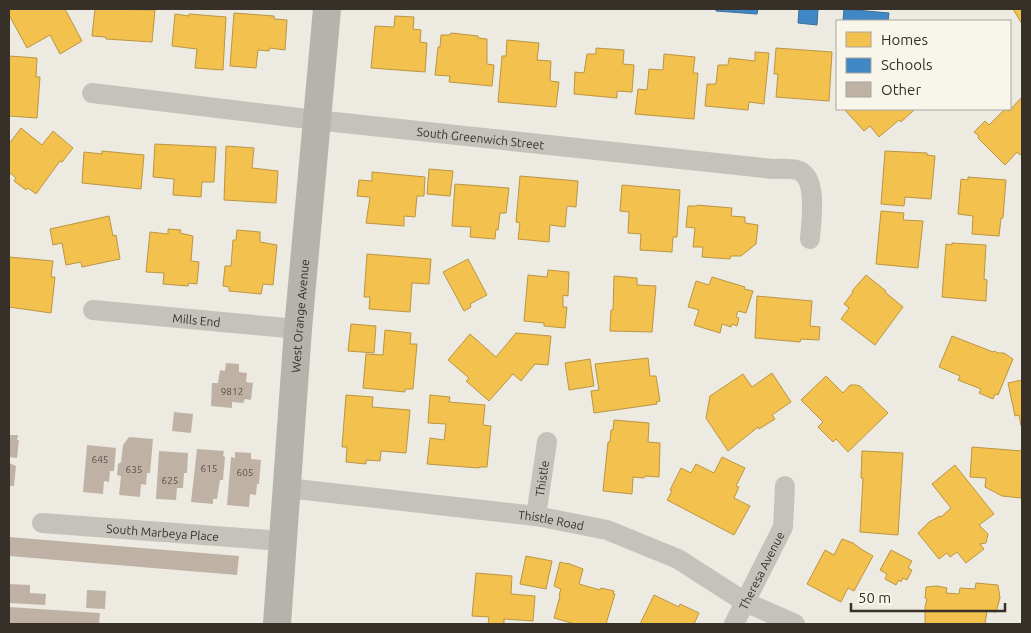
<svg xmlns="http://www.w3.org/2000/svg" width="1031" height="633" viewBox="0 0 1031 633" font-family="Ubuntu,sans-serif">
<style>
.homes{fill:#f2c14e;stroke:#ba9643}
.schools{fill:#3f88c5;stroke:#3c6e96}
.building{fill:#bfb2a5}
.lines{fill:none;stroke-linecap:round;stroke-linejoin:round}
.street{stroke:#c5c2bb;stroke-width:20}
.secondary{stroke:#b6b2ac;stroke-width:28}
.labels{text-anchor:middle;dominant-baseline:central;stroke-width:5;stroke-linejoin:round;paint-order:stroke}
.number-label{font-size:10px;fill:#585048}
.street-label{font-size:12px;fill:#363029;stroke:#f8f5ea}
</style>
<rect width="100%" height="100%" fill="#edeae2"/>
<!-- homes -->
<path class="homes" d="M 9,9 L 65,9 L 82,41 L 60,54 L 50,35 L 27,48 L 9,15 Z
M 95,9 L 155,10 L 152,42 L 106,39 L 106,37 L 92,36 Z
M 1013,9 L 1022,9 L 1022,24 Z
M 234,13 L 274,16 L 274,19 L 287,20 L 285,50 L 270,48 L 269,51 L 258,50 L 256,68 L 230,66 Z
M 175,14 L 189,16 L 189,14 L 226,17 L 223,70 L 195,68 L 197,49 L 172,46 Z
M 395,16 L 414,17 L 413,29 L 421,30 L 420,42 L 427,43 L 425,72 L 371,68 L 375,26 L 394,27 Z
M 451,33 L 478,36 L 478,38 L 487,39 L 487,64 L 494,65 L 492,86 L 449,82 L 450,76 L 435,75 L 438,47 L 440,47 L 441,35 L 450,35 Z
M 507,40 L 539,43 L 537,60 L 551,61 L 550,81 L 559,82 L 556,107 L 498,102 L 502,56 L 506,56 Z
M 596,48 L 624,50 L 623,64 L 634,65 L 632,92 L 617,91 L 617,98 L 574,94 L 575,72 L 584,73 L 587,54 L 596,54 Z
M 776,48 L 832,52 L 829,101 L 776,97 L 778,74 L 774,74 Z
M 755,52 L 769,53 L 764,104 L 749,102 L 748,110 L 705,106 L 707,84 L 716,84 L 718,65 L 728,65 L 729,58 L 755,61 Z
M 664,54 L 695,57 L 693,73 L 698,73 L 694,119 L 635,114 L 638,89 L 647,90 L 649,69 L 663,70 Z
M 9,56 L 37,58 L 36,77 L 40,77 L 37,118 L 9,116 Z
M 1022,97 L 1022,152 L 1020,155 L 1017,152 L 1005,165 L 978,138 L 979,136 L 974,132 L 985,121 L 989,125 L 1005,109 L 1009,111 Z
M 844,109 L 915,109 L 901,122 L 899,120 L 879,137 L 870,126 L 864,131 Z
M 21,128 L 42,145 L 53,131 L 73,148 L 62,162 L 60,161 L 36,194 L 28,188 L 26,190 L 14,181 L 16,178 L 9,172 L 9,144 Z
M 155,144 L 216,147 L 214,182 L 202,182 L 201,197 L 173,195 L 174,179 L 153,177 Z
M 226,146 L 254,148 L 252,168 L 278,171 L 276,203 L 224,200 Z
M 102,151 L 144,155 L 141,189 L 82,183 L 84,152 L 102,154 Z
M 885,151 L 927,153 L 927,155 L 935,156 L 931,199 L 905,197 L 904,206 L 881,204 Z
M 429,169 L 453,171 L 450,196 L 427,194 Z
M 372,172 L 425,177 L 424,196 L 417,196 L 415,217 L 404,216 L 404,226 L 366,223 L 370,197 L 357,196 L 359,180 L 372,181 Z
M 520,176 L 578,181 L 576,207 L 567,206 L 565,227 L 550,225 L 549,242 L 518,239 L 520,223 L 516,222 Z
M 968,177 L 1006,180 L 1003,218 L 1001,218 L 999,236 L 972,234 L 973,216 L 958,214 L 961,179 L 968,180 Z
M 455,184 L 509,188 L 506,213 L 500,213 L 498,230 L 496,229 L 495,239 L 470,237 L 471,227 L 452,226 Z
M 622,185 L 680,190 L 677,237 L 673,237 L 672,252 L 640,250 L 641,234 L 628,233 L 629,212 L 620,211 Z
M 697,205 L 732,208 L 731,216 L 745,217 L 745,223 L 758,225 L 756,244 L 741,256 L 731,256 L 730,259 L 702,257 L 703,247 L 693,247 L 695,228 L 686,227 L 688,206 L 697,206 Z
M 881,211 L 904,213 L 903,220 L 923,221 L 918,268 L 876,264 Z
M 109,216 L 113,236 L 116,235 L 120,259 L 82,267 L 81,262 L 66,265 L 62,243 L 53,245 L 50,229 Z
M 168,229 L 181,230 L 180,233 L 193,236 L 191,261 L 199,262 L 197,284 L 189,283 L 188,286 L 163,284 L 164,273 L 146,272 L 150,232 L 168,234 Z
M 237,230 L 260,232 L 260,242 L 277,245 L 273,285 L 263,284 L 261,294 L 229,291 L 229,287 L 223,286 L 225,266 L 231,266 L 233,240 L 236,240 Z
M 952,243 L 986,245 L 984,279 L 987,280 L 986,301 L 942,297 L 946,244 L 952,245 Z
M 367,254 L 431,259 L 429,284 L 412,283 L 410,312 L 369,309 L 370,297 L 364,297 Z
M 9,257 L 53,261 L 51,277 L 55,277 L 51,313 L 9,307 L 9,291 L 10,290 L 9,290 Z
M 468,259 L 487,295 L 470,304 L 471,307 L 464,311 L 443,272 Z
M 548,270 L 569,272 L 568,296 L 563,295 L 563,307 L 567,307 L 565,328 L 544,326 L 544,323 L 524,321 L 528,275 L 547,277 Z
M 866,275 L 886,291 L 885,292 L 903,307 L 875,345 L 841,319 L 849,308 L 844,304 L 853,292 L 852,291 Z
M 614,276 L 637,278 L 637,285 L 656,286 L 652,332 L 610,331 L 611,310 L 613,310 Z
M 712,277 L 745,287 L 744,289 L 753,291 L 746,313 L 738,311 L 736,317 L 739,318 L 737,326 L 732,324 L 731,327 L 722,324 L 720,333 L 694,325 L 699,310 L 688,307 L 696,281 L 709,285 Z
M 757,296 L 812,301 L 810,326 L 820,327 L 819,340 L 801,339 L 800,342 L 755,338 Z
M 351,324 L 376,326 L 374,353 L 348,351 Z
M 385,330 L 411,333 L 410,344 L 417,344 L 413,389 L 405,389 L 405,392 L 363,388 L 366,354 L 383,355 Z
M 516,333 L 551,336 L 548,365 L 535,364 L 521,381 L 513,374 L 489,401 L 466,381 L 469,378 L 448,360 L 470,334 L 496,357 Z
M 952,336 L 993,352 L 994,351 L 998,353 L 1004,353 L 1013,359 L 998,395 L 995,394 L 993,399 L 979,393 L 981,389 L 958,380 L 960,376 L 939,367 Z
M 648,358 L 650,376 L 656,376 L 660,401 L 656,402 L 657,404 L 594,413 L 591,391 L 599,390 L 595,364 Z
M 590,359 L 594,386 L 569,390 L 565,363 Z
M 772,373 L 791,402 L 772,415 L 775,419 L 759,429 L 758,427 L 728,451 L 706,418 L 710,396 L 743,374 L 752,387 Z
M 826,376 L 843,393 L 850,385 L 856,385 L 860,386 L 888,413 L 848,452 L 836,439 L 833,442 L 818,427 L 823,422 L 801,400 Z
M 1022,380 L 1022,426 L 1021,426 L 1019,415 L 1015,416 L 1008,383 Z
M 346,395 L 373,397 L 372,407 L 410,410 L 406,453 L 381,451 L 380,461 L 366,460 L 366,464 L 346,462 L 347,447 L 342,447 Z
M 430,395 L 450,397 L 449,402 L 485,405 L 483,425 L 491,426 L 487,467 L 479,467 L 479,468 L 427,464 L 430,438 L 444,440 L 446,424 L 428,423 Z
M 614,420 L 649,423 L 648,442 L 660,443 L 659,477 L 645,476 L 644,478 L 633,477 L 632,494 L 603,491 L 608,442 L 610,442 L 611,430 L 613,430 Z
M 972,447 L 1022,451 L 1021,498 L 1002,496 L 985,487 L 986,478 L 970,477 Z
M 862,451 L 903,453 L 898,535 L 860,532 L 863,478 L 861,478 Z
M 722,457 L 745,468 L 736,486 L 739,487 L 734,498 L 750,506 L 734,535 L 667,500 L 672,491 L 670,490 L 681,468 L 691,473 L 696,464 L 714,473 Z
M 955,465 L 994,514 L 979,525 L 988,534 L 986,543 L 980,544 L 984,549 L 966,563 L 957,552 L 950,557 L 947,553 L 939,559 L 918,533 L 929,522 L 940,516 L 941,517 L 951,508 L 932,484 Z
M 842,539 L 853,543 L 861,549 L 873,556 L 854,591 L 848,588 L 841,602 L 807,584 L 825,550 L 834,555 Z
M 891,550 L 912,561 L 908,568 L 912,570 L 907,580 L 903,578 L 901,582 L 899,580 L 896,585 L 885,579 L 887,574 L 880,570 Z
M 526,556 L 552,561 L 546,589 L 520,584 Z
M 560,562 L 567,564 L 567,563 L 583,569 L 579,584 L 600,590 L 601,588 L 614,591 L 613,594 L 615,594 L 606,624 L 575,624 L 554,618 L 560,596 L 559,595 L 561,589 L 554,586 Z
M 476,573 L 512,576 L 511,594 L 535,596 L 533,621 L 504,619 L 504,624 L 488,624 L 489,617 L 472,616 Z
M 976,583 L 998,585 L 1000,598 L 996,612 L 987,611 L 985,624 L 925,624 L 925,607 L 927,599 L 925,598 L 926,587 L 937,586 L 947,588 L 946,593 L 959,594 L 960,588 L 975,589 Z
M 654,595 L 679,607 L 680,604 L 699,613 L 694,624 L 640,624 Z"/>
<!-- schools -->
<path class="schools" d="M 716,9 L 758,9 L 757,14 L 716,11 Z
M 799,9 L 818,9 L 817,25 L 798,23 Z
M 844,9 L 889,13 L 888,21 L 843,21 Z"/>
<!-- building -->
<path class="building" d="M 226,363 L 239,364 L 239,372 L 247,373 L 246,382 L 253,383 L 251,400 L 245,399 L 243,403 L 232,402 L 232,408 L 211,406 L 212,383 L 218,383 L 220,370 L 225,371 Z
M 174,412 L 193,414 L 191,433 L 172,431 Z
M 9,435 L 18,435 L 17,440 L 19,440 L 17,458 L 9,457 Z
M 129,437 L 153,439 L 150,473 L 147,473 L 146,485 L 141,484 L 140,497 L 119,495 L 121,476 L 117,475 L 118,464 L 121,462 L 123,445 Z
M 87,445 L 116,448 L 114,471 L 110,471 L 109,482 L 104,481 L 103,494 L 83,492 Z
M 197,449 L 224,451 L 223,456 L 225,457 L 223,480 L 220,480 L 217,499 L 213,499 L 213,504 L 191,502 Z
M 159,451 L 188,453 L 187,473 L 184,473 L 183,488 L 177,488 L 176,500 L 156,499 Z
M 235,452 L 251,453 L 251,459 L 261,460 L 259,484 L 257,484 L 256,495 L 250,494 L 249,507 L 227,505 L 231,457 L 235,458 Z
M 9,463 L 16,466 L 14,486 L 9,486 Z
M 9,537 L 239,556 L 237,575 L 9,556 Z
M 9,584 L 30,585 L 30,593 L 46,594 L 45,605 L 9,603 Z
M 87,590 L 106,591 L 105,609 L 86,608 Z
M 9,607 L 100,613 L 99,624 L 9,624 Z"/>
<g class="lines">
<!-- street -->
<g class="street">
<path id="s1" d="M 92,93 L 316,120 L 773,169 C 780,169 790,168 797,170 C 819,176 811,221 810,239"/>
<path id="s2" d="M 93,310 L 298,329"/>
<path id="s3" d="M 287,488 L 536,516 L 607,530 L 678,559 L 745,602 L 795,624"/>
<path id="s4" d="M 536,516 L 547,442"/>
<path id="s5" d="M 42,523 L 282,541"/>
<path id="s6" d="M 734,624 L 783,527 L 785,486"/>
</g>
<!-- secondary -->
<path class="secondary" id="s7" d="M 277,624 L 298,329 L 327,9"/>
</g>
<g class="labels">
<!-- number labels -->
<g class="number-label">
<text x="232" y="391">9812</text>
<text x="100" y="459">645</text>
<text x="209" y="468">615</text>
<text x="134" y="469">635</text>
<text x="245" y="472">605</text>
<text x="170" y="480">625</text>
</g>
<!-- street labels -->
<g class="street-label">
<text stroke="none"><textPath href="#s1" startOffset="391">South Greenwich Street</textPath></text>
<text stroke="none"><textPath href="#s7" startOffset="309">West Orange Avenue</textPath></text>
<text stroke="none"><textPath href="#s2" startOffset="104">Mills End</textPath></text>
<text stroke="none"><textPath href="#s4" startOffset="38">Thistle</textPath></text>
<text stroke="none"><textPath href="#s3" startOffset="266">Thistle Road</textPath></text>
<text stroke="none"><textPath href="#s5" startOffset="121">South Marbeya Place</textPath></text>
<text stroke="none"><textPath href="#s6" startOffset="60">Theresa Avenue</textPath></text>
</g>
</g>
<!-- border -->
<rect width="1031" height="633" fill="none" stroke="#363029" stroke-width="20"/>
<!-- legend -->
<rect x="836" y="20" width="175" height="90" fill="#f8f5ea" stroke="#aaa69d"/>
<rect x="846" y="32" width="25" height="15" fill="#f2c14e" stroke="#aaa69d"/>
<text x="881" y="45" font-size="15" fill="#363029">Homes</text>
<rect x="846" y="58" width="25" height="15" fill="#3f88c5" stroke="#aaa69d"/>
<text x="881" y="70" font-size="15" fill="#363029">Schools</text>
<rect x="846" y="82" width="25" height="15" fill="#bfb2a5" stroke="#aaa69d"/>
<text x="881" y="95" font-size="15" fill="#363029">Other</text>
<!-- scale -->
<path d="M851 603v8h154v-8" fill="none" stroke="#363029" stroke-width="2.5"/>
<text x="858" y="603" font-size="15" fill="#363029" stroke="#f8f5ea" stroke-width="4" paint-order="stroke">50 m</text>
</svg>
